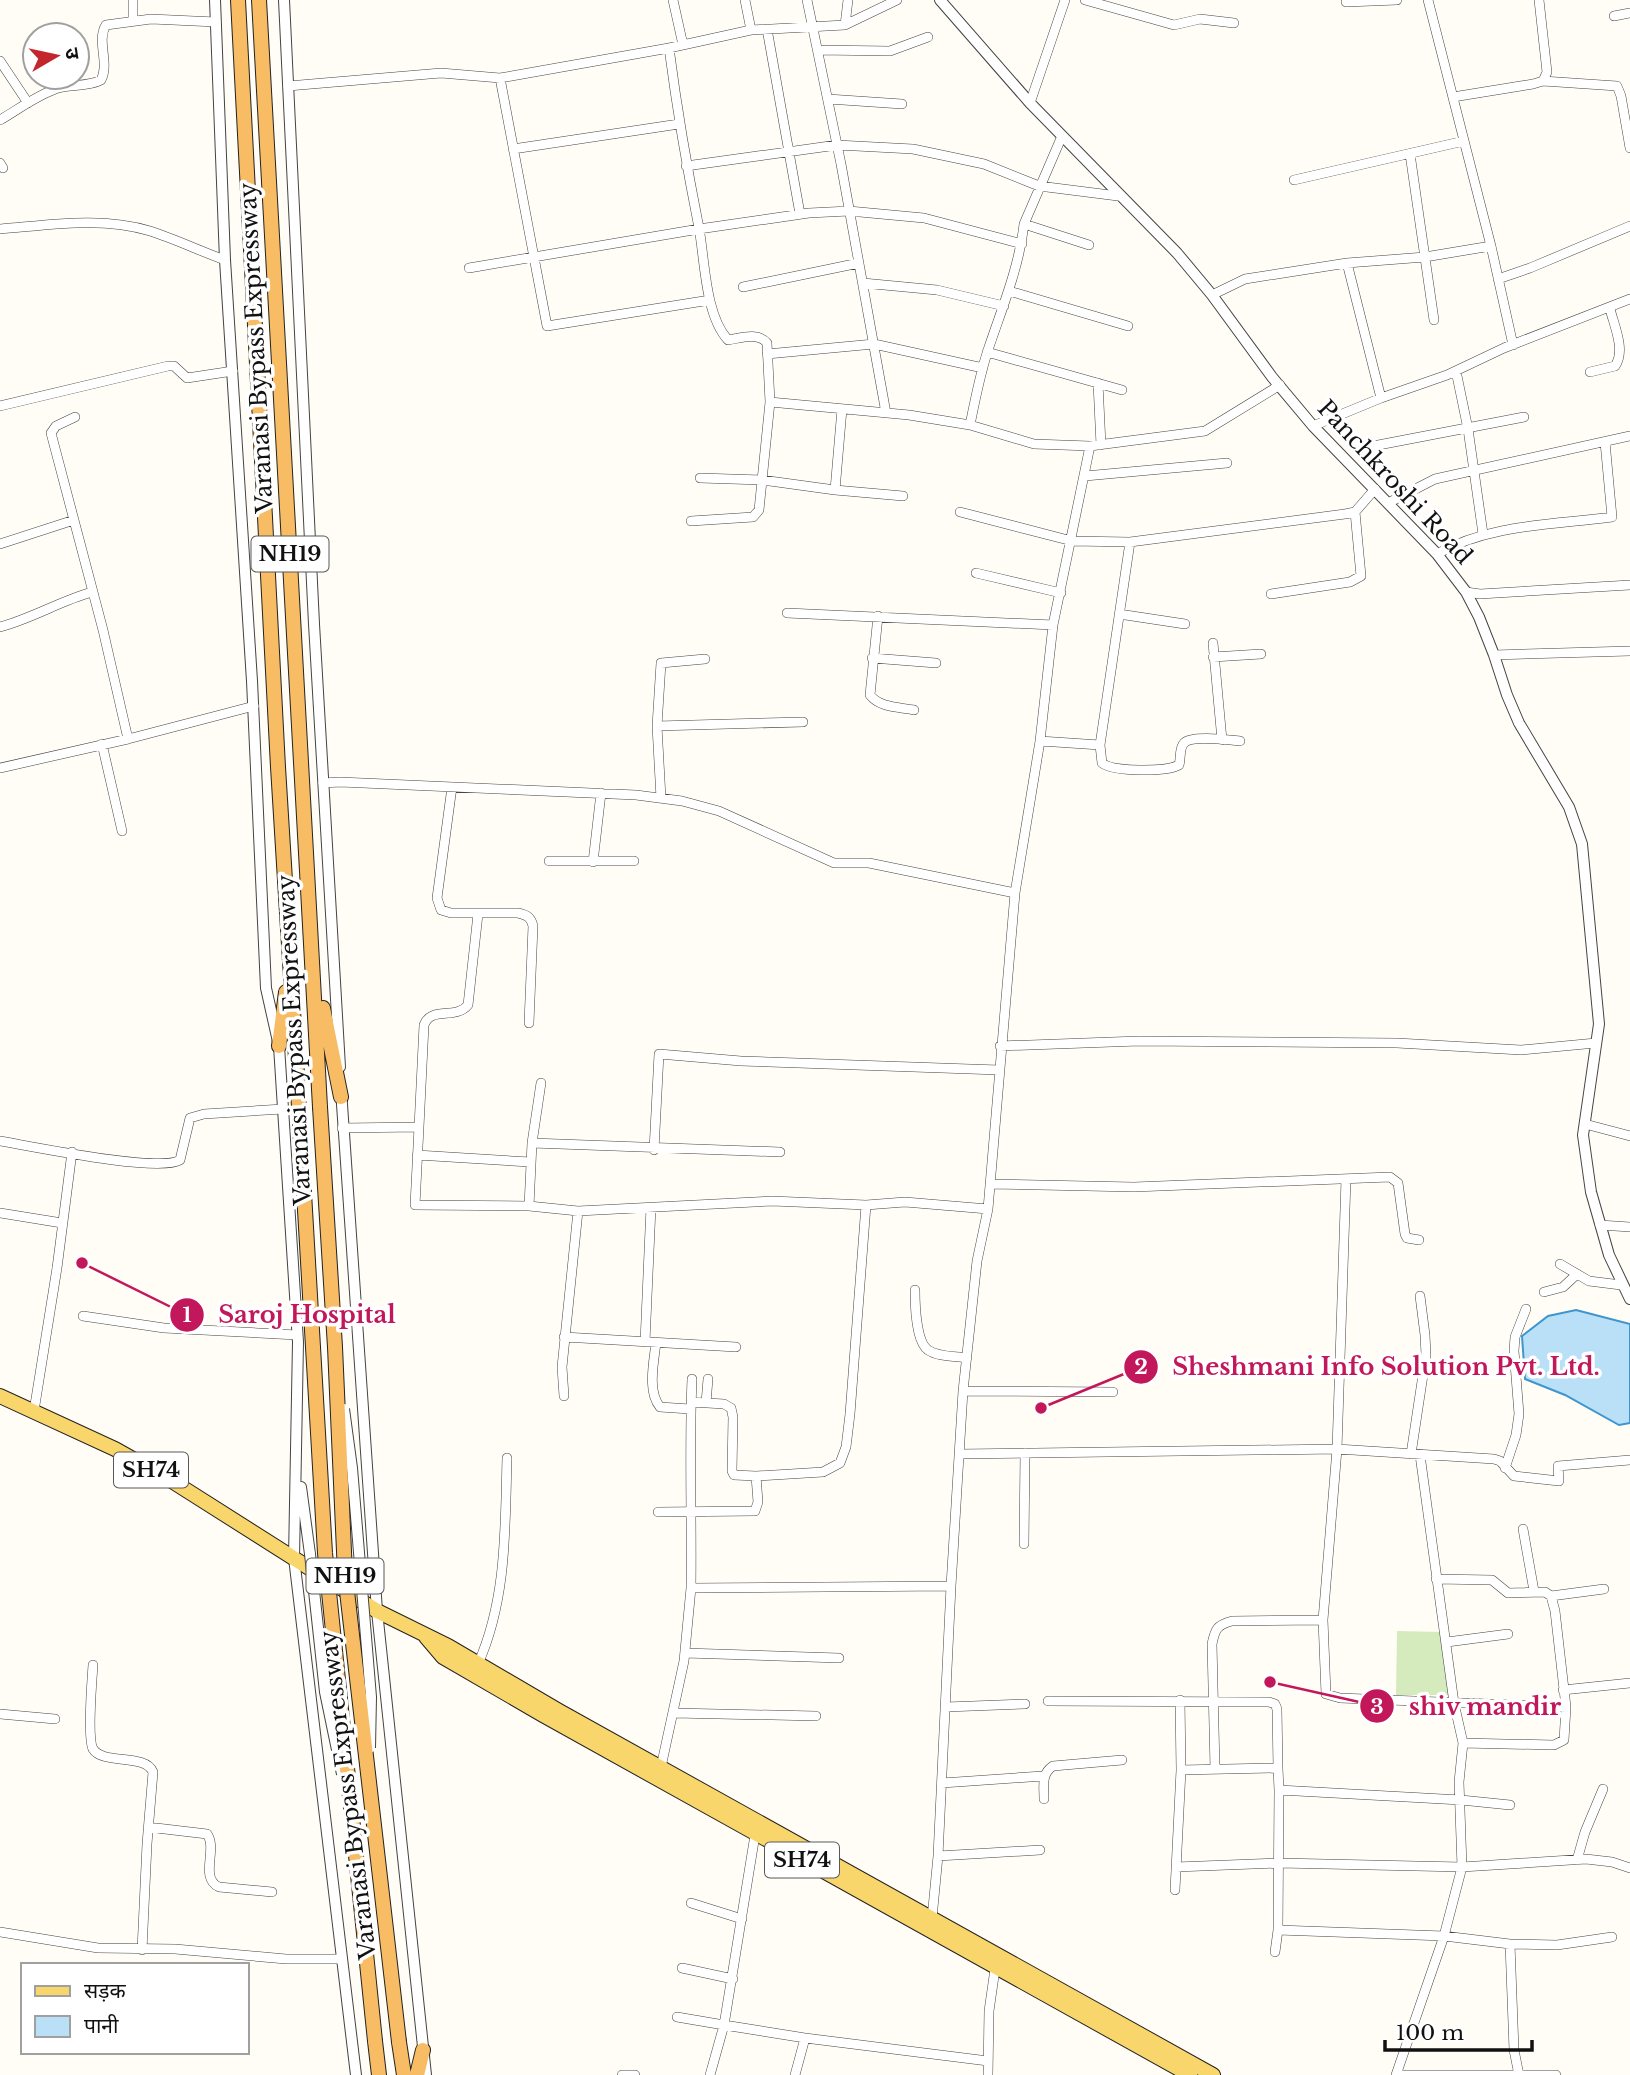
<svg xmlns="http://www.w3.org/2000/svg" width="1630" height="2075" viewBox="0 0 1630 2075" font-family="'Libre Baskerville','Noto Sans Devanagari',serif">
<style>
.green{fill:#d5ebbd}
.water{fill:#b9e0f7;stroke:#3f96cf;stroke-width:2}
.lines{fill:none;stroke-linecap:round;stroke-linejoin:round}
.minor-casing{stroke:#444;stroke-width:10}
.tertiary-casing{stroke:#444;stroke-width:12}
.primary-casing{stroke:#222;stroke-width:16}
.trunk-casing{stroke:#222;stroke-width:16}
.minor{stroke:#fff;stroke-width:9}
.tertiary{stroke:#fff;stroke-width:10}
.primary{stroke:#f9d66b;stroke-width:14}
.trunk{stroke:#f7bc64;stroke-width:14}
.tertiary-bridge-casing{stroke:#444;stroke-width:12;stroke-linecap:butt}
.trunk-bridge-casing{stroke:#222;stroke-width:16;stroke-linecap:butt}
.tertiary-bridge{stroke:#fff;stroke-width:10}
.trunk-bridge{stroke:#f7bc64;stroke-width:14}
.labels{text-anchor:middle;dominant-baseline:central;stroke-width:7;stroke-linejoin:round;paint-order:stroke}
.shield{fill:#fff;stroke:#585858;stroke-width:2}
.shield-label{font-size:21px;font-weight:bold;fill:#111}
.street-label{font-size:23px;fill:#111;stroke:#fff}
.leader{fill:none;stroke:#c2185b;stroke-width:2.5}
.callout-dot{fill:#c2185b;stroke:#fff;stroke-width:2.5}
.mark-label{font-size:21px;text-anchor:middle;font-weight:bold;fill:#fff}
.callout-label{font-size:24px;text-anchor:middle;font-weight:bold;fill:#c2185b;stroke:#fff;stroke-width:7;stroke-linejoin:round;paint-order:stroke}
</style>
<rect width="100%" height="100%" fill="#fffdf5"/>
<!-- green -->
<path class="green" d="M 1397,1631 L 1442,1632 L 1451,1695 L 1396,1695 Z"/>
<!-- water -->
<path class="water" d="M 1576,1310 L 1630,1324 L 1630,1423 L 1619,1425 L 1565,1395 L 1525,1379 L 1522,1336 L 1548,1316 Z"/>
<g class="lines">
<!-- minor casing -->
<g class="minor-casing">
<path id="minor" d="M 133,0 L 133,20
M 673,0 L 683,45
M 745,0 L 751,30
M 807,0 L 841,164 L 886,413
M 1085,0 L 1174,25 L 1200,19 L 1234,23
M 1346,2 L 1397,0
M 1614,16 L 1630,13
M 845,25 L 848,0
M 767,29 L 800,214
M 669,48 C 677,109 687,168 699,228 C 705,261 705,315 728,340 C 741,338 758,332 767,343 L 770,402 L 909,415 L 970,425 L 1034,444 L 1090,446
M 818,50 L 890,51 L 928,37
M 0,61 L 28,103
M 500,78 L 547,326 L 710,300
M 1543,81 L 1617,86 L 1621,96 L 1630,148
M 288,86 L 441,73 L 500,78 L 669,48 L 751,30 L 845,25 L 897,0
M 1453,97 L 1533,84 L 1543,81 L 1547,72 L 1539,0
M 828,99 L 902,104
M 1030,103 L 1065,0
M 0,120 C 19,109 37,95 58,88 C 72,84 88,87 101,80 C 110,63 96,41 106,25 L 151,19 L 216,22
M 513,149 L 679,124
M 1410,154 L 1434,320
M 0,163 L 3,168
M 686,166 L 837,145 L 913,149 L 984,164 L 1039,186 L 1118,196
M 1294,180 L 1464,141
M 1024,224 L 1062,136
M 0,229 C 49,225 102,216 150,231 C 175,239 200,251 225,260
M 1491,246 L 1513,345
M 1347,263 L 1381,398
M 469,268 L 699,229 L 809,213 L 849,211 L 924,218 L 1022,244
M 1498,279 L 1530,268 L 1630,226
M 863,283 L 937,290 L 1004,306
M 743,287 L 859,263
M 1009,291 L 1128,326
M 1212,295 L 1245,279 L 1347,263 L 1425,257 L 1491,246 L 1428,0
M 987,352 L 1122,390
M 767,354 L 874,344 L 983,368
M 1456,371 L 1468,429 L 1483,534
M 1590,372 L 1615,366 C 1626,351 1614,325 1610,309
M 1098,383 L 1101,445
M 0,406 L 168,366 L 174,366 L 187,378 L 233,371
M 75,417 L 56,426 L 51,433 L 103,630 L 128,739
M 970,425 C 975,400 980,374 988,350 C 1002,308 1019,268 1024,224 L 1089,245
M 1313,426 L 1381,398 L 1447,375 L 1504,348 L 1630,299
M 1368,447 L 1524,417
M 1085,476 L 1227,463
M 700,478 L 762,480 L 835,490 L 903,496
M 835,490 L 842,409
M 1388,503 L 1435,479 L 1630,436
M 960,512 L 1072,541 L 1130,542 L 1345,514 L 1355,512 L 1375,489
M 691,521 L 753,517 L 759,510 L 770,402
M 1130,542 L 1100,745 L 1102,763 C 1113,772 1166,772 1179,765 C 1181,759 1179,748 1184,743 C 1192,735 1229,740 1240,741
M 0,544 L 74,520
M 1437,554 C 1489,524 1553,525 1612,517 L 1605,442
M 976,573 L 1061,593
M 1466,592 L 1480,594 L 1630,585
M 1271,594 L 1350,582 L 1361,576 L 1355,512
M 787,613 L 1053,625 L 1090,446 L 1205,431 L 1280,385
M 1119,614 L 1185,624
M 878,616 L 870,695 C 880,708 899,707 914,710
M 0,627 C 33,618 60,601 92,592
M 1213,643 L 1222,740
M 1494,655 L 1630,651
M 1213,657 L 1261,654
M 872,658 L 936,663
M 657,726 L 803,722
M 1040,741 L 1053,625
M 102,744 L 122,831
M 0,768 L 128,739 L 254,706
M 323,783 L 340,782 L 636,795 L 682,801 L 719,811 L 834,863 L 869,863 L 1015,893
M 452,787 L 437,898 L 441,910 L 451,913 L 518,913 C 527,915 531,917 533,926 L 529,1023
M 661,798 L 657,726 L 661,663 L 705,659
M 549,861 L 634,861
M 593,862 L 601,793
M 1000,1046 L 1139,1041 L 1397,1043 L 1521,1050 L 1596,1043
M 1585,1124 L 1630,1136
M 419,1127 L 424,1025 C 431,1006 456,1020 468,1005 L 478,914
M 342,1128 L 419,1127 L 415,1205 L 529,1206 L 532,1143 L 541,1083
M 0,1141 C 30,1146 160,1173 180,1160 L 190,1118 L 204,1114 L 283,1109
M 532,1143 L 780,1152
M 654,1150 L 659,1054 L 741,1061 L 999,1070
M 417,1155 L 530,1162
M 1346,1179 L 1337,1449 L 1323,1620 L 1326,1694 L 1340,1698 L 1566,1707
M 990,1184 L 1134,1187 L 1390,1177 L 1398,1183 L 1405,1234 L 1407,1238 L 1419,1240
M 529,1206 L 578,1211 L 562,1367 L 564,1396
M 578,1211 L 772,1201 L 866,1205 L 905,1202 L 988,1209
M 0,1213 L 62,1223
M 1600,1225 L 1630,1227
M 1560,1264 L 1589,1281 L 1621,1285
M 915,1290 C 915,1304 916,1342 928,1350 C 938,1357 955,1356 967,1358
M 1544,1292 L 1563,1287 L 1576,1275
M 83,1316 L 164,1328 L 297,1335
M 564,1337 L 736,1347
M 645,1342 L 651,1207
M 656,1342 C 654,1362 647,1391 660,1407 L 690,1409
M 963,1391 L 1113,1392
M 691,1402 L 724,1404 L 731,1408 L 733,1417 L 732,1471 L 734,1475 L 756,1476 L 823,1472 L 840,1463 L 846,1447 L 850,1414 L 866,1205
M 706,1403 L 708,1379
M 34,1411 L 57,1268 L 72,1152
M 959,1454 L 1337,1449 L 1494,1459 L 1500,1461 L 1514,1476 L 1559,1481 L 1558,1466 L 1630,1460
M 1411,1454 L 1426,1355 L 1425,1335 L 1420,1296
M 1505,1468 L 1516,1435 L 1519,1414 L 1514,1351 L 1515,1337 L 1526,1309
M 658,1512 L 755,1511 L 758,1502 L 756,1476
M 1523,1529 L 1534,1591
M 1024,1544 L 1025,1453
M 1436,1579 L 1492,1580 L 1508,1593 L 1545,1592 L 1551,1596 L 1555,1611 L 1566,1707 L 1564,1740 L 1554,1745 L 1463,1743
M 691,1588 C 692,1518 689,1449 692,1379
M 1551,1596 L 1604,1589
M 1447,1642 L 1508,1634
M 685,1653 L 839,1658
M 478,1664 C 507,1599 505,1528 507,1458
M 93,1665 C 92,1680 87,1738 93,1749 C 103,1765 145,1753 153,1772 L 147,1844 L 142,1950
M 1563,1690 L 1630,1683
M 1048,1701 L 1269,1702 L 1275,1704 L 1277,1709 L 1278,1768
M 946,1707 L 1025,1704
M 674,1713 L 816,1716
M 0,1714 L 55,1719
M 661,1767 L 684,1661 L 691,1588 L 951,1586
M 1215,1769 L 1212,1644 C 1215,1629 1217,1625 1232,1621 L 1323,1620
M 1181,1770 L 1278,1768 L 1279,1790 L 1461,1800 L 1510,1805
M 942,1783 L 1043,1776
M 1044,1799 C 1044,1785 1041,1774 1053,1766 L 1122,1760
M 148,1827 L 207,1834 C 218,1849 199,1878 219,1887 L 272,1892
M 755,1835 L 724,2025 L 805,2038 L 795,2075
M 938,1856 L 1040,1850
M 1577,1860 L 1585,1832 L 1603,1789
M 1176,1867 L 1280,1863 L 1462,1867 L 1586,1859 L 1612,1862 L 1630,1868
M 1175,1890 L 1181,1770 L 1180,1700
M 691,1903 L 742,1919
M 932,1918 L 938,1856 L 951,1586 L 963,1391 L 977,1261 L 988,1209 L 1015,893 L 1040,741 L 1100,745
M 1278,1930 L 1444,1936 L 1510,1944 L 1557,1945 L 1612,1937
M 0,1932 L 98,1948 L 175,1949 L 286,1959 L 342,1959
M 1510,1944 L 1514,2050 L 1519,2075
M 1275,1952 L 1278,1930 L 1279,1790
M 682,1968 L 733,1979
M 677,2017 L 724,2025 L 710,2075
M 805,2038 L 988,2061
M 622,2075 L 635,2075
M 988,2075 L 989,2011 L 996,1962
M 1396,2075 L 1444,1936 L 1462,1867 L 1459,1782 L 1463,1743 L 1454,1703 L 1420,1455
M 1396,2075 L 1556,2075"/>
</g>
<!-- tertiary casing -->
<g class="tertiary-casing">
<path id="tertiary" d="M 215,0 L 225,260 L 252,681 L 266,988 L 279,1046 L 298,1342 L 294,1558 L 356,2075
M 284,0 L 314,624 L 340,1067
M 940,0 L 1030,103 L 1177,253 L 1212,295 L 1272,377 L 1313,426 L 1437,554 L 1466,592 L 1479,617 L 1494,655 L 1507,695 L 1519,723 L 1569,807 L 1582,844 L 1599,1024 L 1583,1135 L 1591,1192 L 1609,1255 L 1630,1299
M 341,1090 L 377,1611 L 426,2075
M 301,1487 L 310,1554"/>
</g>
<!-- primary casing -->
<g class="primary-casing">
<path id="primary" d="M 0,1396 L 115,1449 L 172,1481 L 377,1611 L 448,1646 L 559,1711 L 1213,2075
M 426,1637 L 443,1657 L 543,1715 L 1190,2075"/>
</g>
<!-- trunk casing -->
<g class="trunk-casing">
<path id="trunk" d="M 238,0 L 278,767 L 299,1107
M 259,0 L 320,1107
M 323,1008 L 341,1097
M 279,1046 L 286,992
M 375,2041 L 379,2075
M 399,2042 L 404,2075
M 417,2075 L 423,2050"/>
</g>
<!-- minor -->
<use href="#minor" class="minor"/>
<!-- tertiary -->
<use href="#tertiary" class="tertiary"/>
<!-- primary -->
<use href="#primary" class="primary"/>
<!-- trunk -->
<use href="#trunk" class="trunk"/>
<!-- tertiary-bridge casing -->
<g class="tertiary-bridge-casing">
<path id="tertiary-bridge" d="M 344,1409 L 352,1468 L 371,1697 L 370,1748
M 310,1554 L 325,1692 L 342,1774"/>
</g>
<!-- trunk-bridge casing -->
<g class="trunk-bridge-casing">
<path id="trunk-bridge" d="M 299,1107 L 325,1553 L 375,2041
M 320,1107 L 335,1347 L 345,1574 L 399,2042"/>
</g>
<!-- tertiary-bridge -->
<use href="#tertiary-bridge" class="tertiary-bridge"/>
<!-- trunk-bridge -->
<use href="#trunk-bridge" class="trunk-bridge"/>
</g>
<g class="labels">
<!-- shield labels -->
<g class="shield">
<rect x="251.5" y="536.5" width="77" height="35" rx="5"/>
<rect x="114" y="1452.5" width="74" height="35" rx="5"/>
<rect x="306.5" y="1558.5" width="77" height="35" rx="5"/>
<rect x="765" y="1842.5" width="74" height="35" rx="5"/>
</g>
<g class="shield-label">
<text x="290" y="554">NH19</text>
<text x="151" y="1470">SH74</text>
<text x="345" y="1576">NH19</text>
<text x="802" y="1860">SH74</text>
</g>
<!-- street labels -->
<g class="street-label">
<text transform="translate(256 348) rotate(-93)">Varanasi Bypass Expressway</text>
<text transform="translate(1395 482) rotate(47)">Panchkroshi Road</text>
<text transform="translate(294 1040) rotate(-93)">Varanasi Bypass Expressway</text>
<text transform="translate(348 1795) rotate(-97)">Varanasi Bypass Expressway</text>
</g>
</g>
<!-- callouts -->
<path class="leader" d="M82 1263L187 1315M1041 1408L1141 1367M1270 1682L1377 1706"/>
<g class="callout-dot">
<circle cx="82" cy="1263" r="7"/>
<circle cx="1041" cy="1408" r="7"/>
<circle cx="1270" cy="1682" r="7"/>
<circle cx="187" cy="1315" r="18"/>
<circle cx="1141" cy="1367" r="18"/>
<circle cx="1377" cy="1706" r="18"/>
</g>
<g class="mark-label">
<text x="187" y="1322">1</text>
<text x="1141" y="1374">2</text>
<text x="1377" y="1714">3</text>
</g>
<g class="callout-label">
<text x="307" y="1323">Saroj Hospital</text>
<text x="1386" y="1375">Sheshmani Info Solution Pvt. Ltd.</text>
<text x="1485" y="1715">shiv mandir</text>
</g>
<!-- legend -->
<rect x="21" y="1963" width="228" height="91" fill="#ffffff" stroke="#a0a0a0" stroke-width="2"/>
<rect x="35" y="1986" width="35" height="10" fill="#f9d66b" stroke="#a0a0a0" stroke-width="2"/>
<text x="84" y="1998" font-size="21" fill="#111111">सड़क</text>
<rect x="35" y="2016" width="35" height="21" fill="#b9e0f7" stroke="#a0a0a0" stroke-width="2"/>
<text x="84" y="2033" font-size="21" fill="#111111">पानी</text>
<!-- north arrow -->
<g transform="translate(56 56) rotate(81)"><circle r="33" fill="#ffffff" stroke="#a0a0a0" stroke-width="2"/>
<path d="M0-5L12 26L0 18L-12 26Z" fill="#c4262e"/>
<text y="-10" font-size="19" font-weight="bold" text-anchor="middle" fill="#111111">उ</text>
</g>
<!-- scale -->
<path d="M1385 2040v10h147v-10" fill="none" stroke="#111111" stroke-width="3.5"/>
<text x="1396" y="2040" font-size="21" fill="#111111" stroke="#ffffff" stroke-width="5" paint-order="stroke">100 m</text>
</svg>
